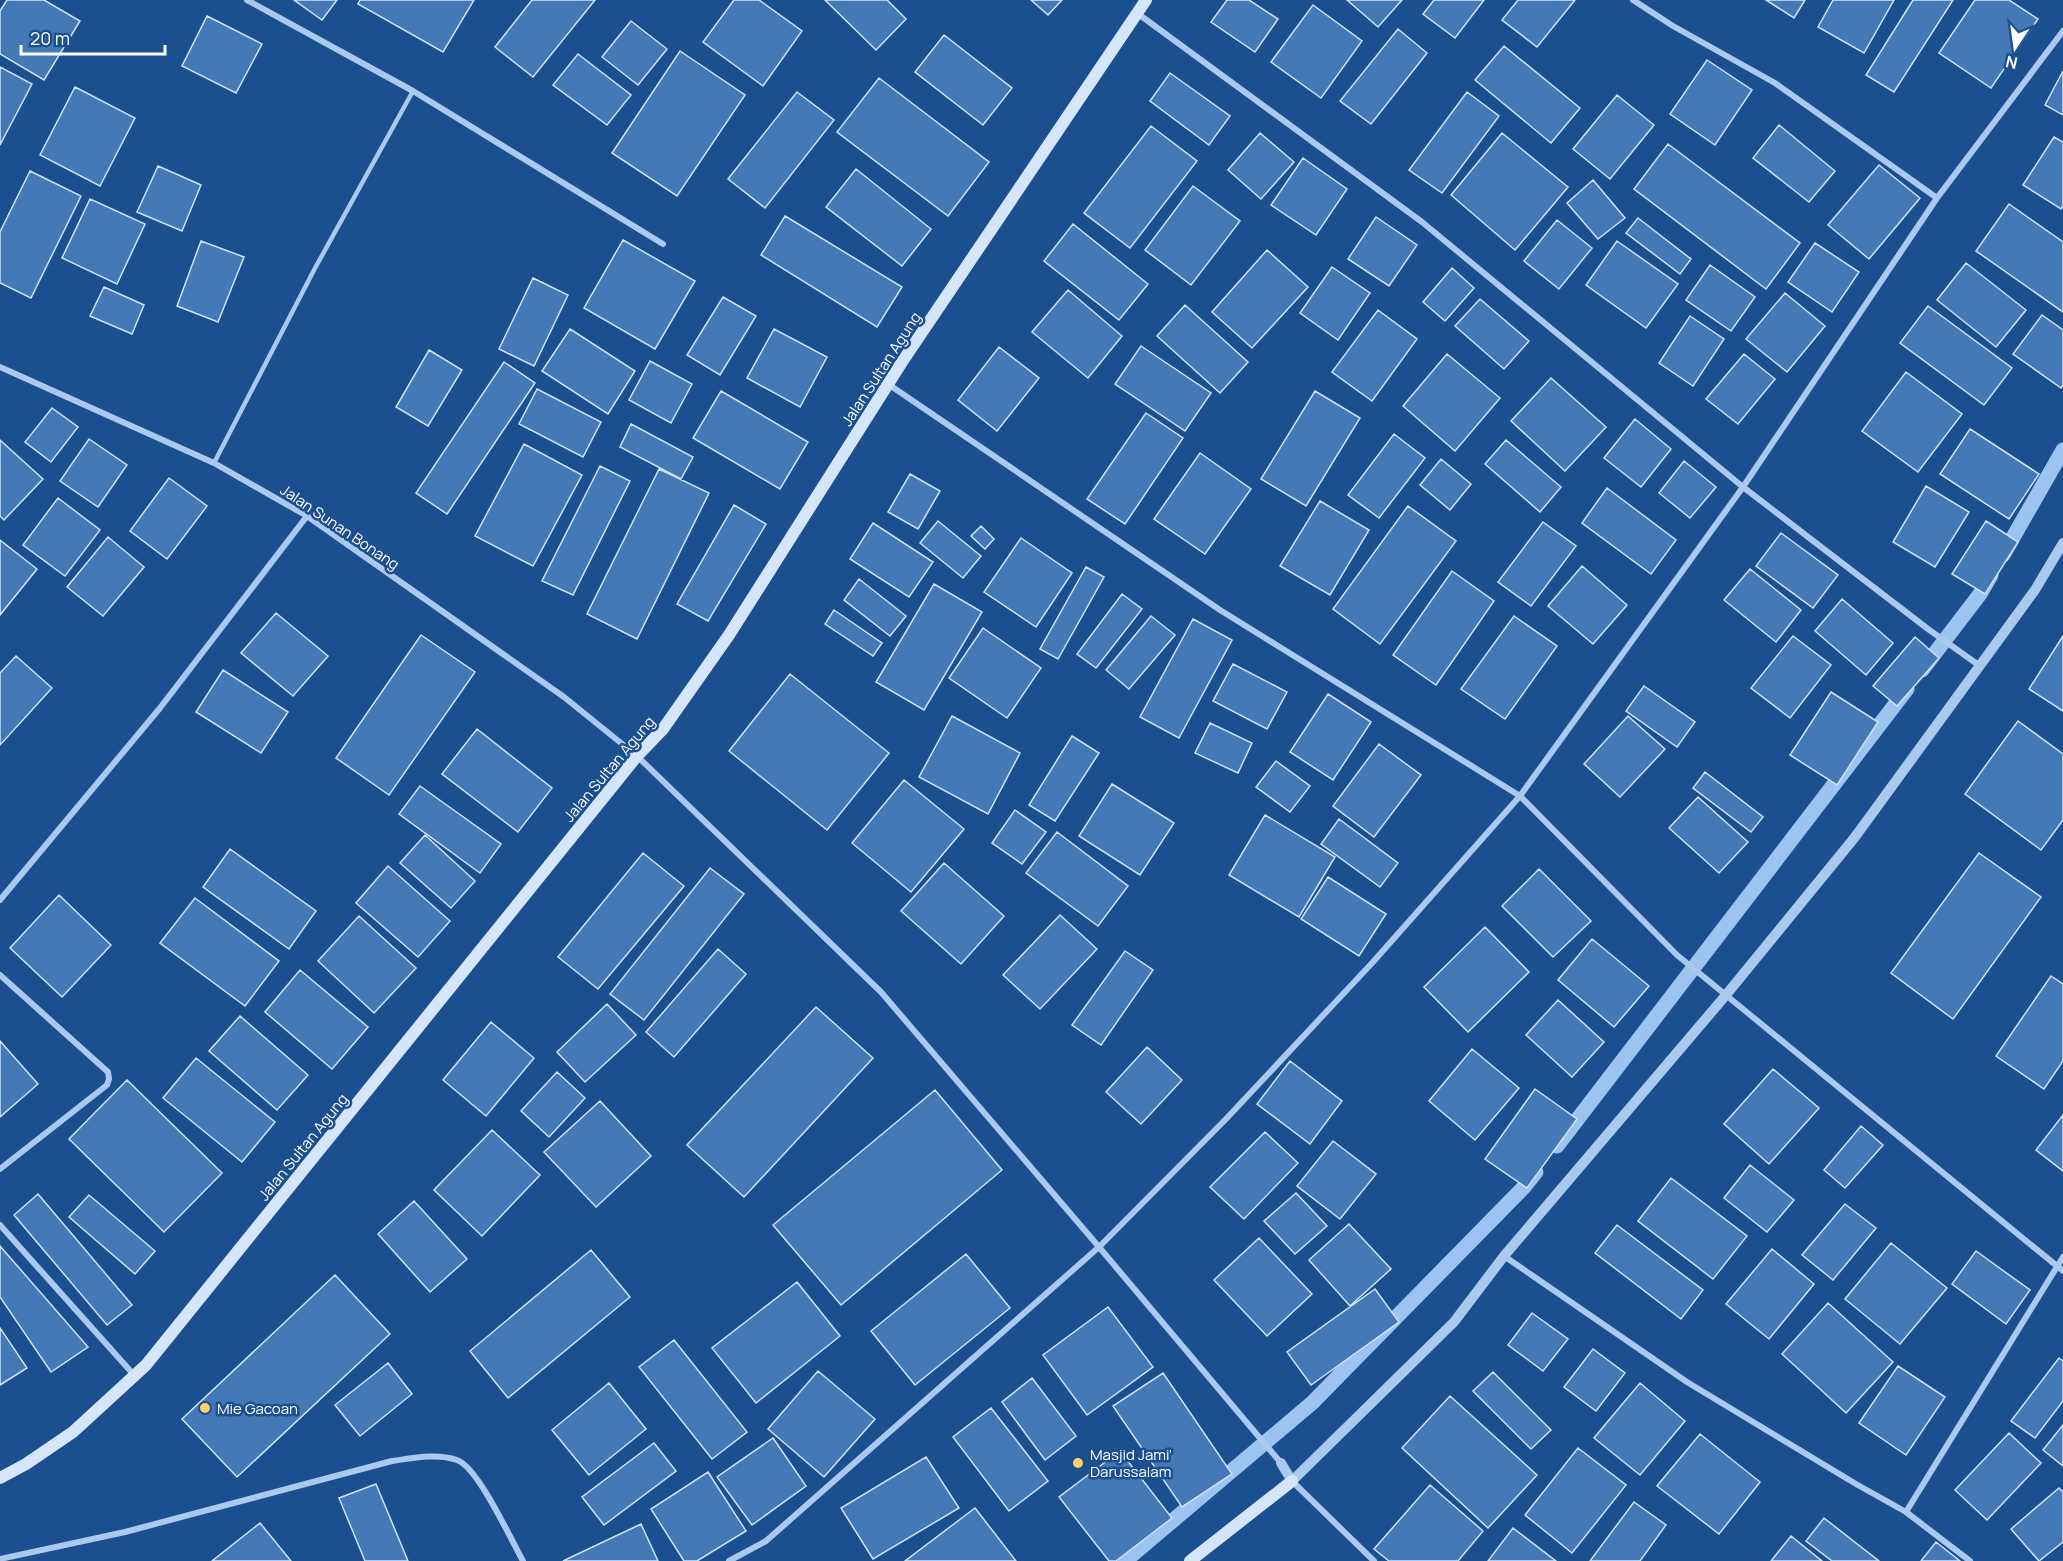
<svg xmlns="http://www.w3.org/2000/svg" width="2063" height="1561" viewBox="0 0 2063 1561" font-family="Manrope,sans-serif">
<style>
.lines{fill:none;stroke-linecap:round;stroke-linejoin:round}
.stream{stroke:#9cc4f0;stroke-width:15}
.building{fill:#4478b7;stroke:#cfe3fa;stroke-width:1.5}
.service{stroke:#a9c9ee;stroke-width:4.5}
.minor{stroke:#a9c9ee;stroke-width:6}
.tertiary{stroke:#a9c9ee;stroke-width:10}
.secondary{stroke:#d6e6fa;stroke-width:12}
.poi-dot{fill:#ffd166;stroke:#1b4f8f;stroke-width:2}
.labels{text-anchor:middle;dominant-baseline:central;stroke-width:5;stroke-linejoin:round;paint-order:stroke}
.street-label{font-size:15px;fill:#fff;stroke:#1b4f8f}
.poi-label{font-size:15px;fill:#fff;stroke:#1b4f8f;text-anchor:start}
</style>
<rect width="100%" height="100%" fill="#1b4f8f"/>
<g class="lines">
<!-- stream -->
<path class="stream" d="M 2003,555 L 2063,450
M 1922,670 L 1980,594 L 1991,575
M 1557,1146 L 1907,689
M 1125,1561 L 1312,1403 L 1524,1187 L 1536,1172"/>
</g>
<!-- building -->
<path class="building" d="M 7,0 L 44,0 L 80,21 L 44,80 L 0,54 L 0,11 Z
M 294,0 L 337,0 L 322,20 Z
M 360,0 L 474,0 L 443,52 L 358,4 Z
M 532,0 L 595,0 L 533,77 L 495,47 Z
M 734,0 L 759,0 L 802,31 L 763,86 L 703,42 Z
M 825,0 L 887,0 L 906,19 L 876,50 Z
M 1031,0 L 1062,0 L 1048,15 Z
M 1227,0 L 1249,0 L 1278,19 L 1255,52 L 1211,22 Z
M 1347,0 L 1402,0 L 1378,27 Z
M 1434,0 L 1484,0 L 1455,38 L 1423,14 Z
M 1518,0 L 1575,0 L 1537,47 L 1502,20 Z
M 1766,0 L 1805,0 L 1794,18 Z
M 1833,0 L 1894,0 L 1864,53 L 1818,27 Z
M 1913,0 L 1953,0 L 1894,92 L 1866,75 Z
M 1975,0 L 2009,0 L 2038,19 L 1991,88 L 1939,53 Z
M 1313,5 L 1362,41 L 1321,98 L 1271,62 Z
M 207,16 L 262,44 L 236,93 L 182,66 Z
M 631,21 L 667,49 L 638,85 L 602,57 Z
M 1398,29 L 1427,53 L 1371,124 L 1340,101 Z
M 944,35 L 1012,88 L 983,125 L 915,72 Z
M 1504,46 L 1580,108 L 1551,143 L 1475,80 Z
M 680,51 L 745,95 L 677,196 L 612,153 Z
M 578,54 L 631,95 L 607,125 L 553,85 Z
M 1707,60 L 1752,90 L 1715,145 L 1670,114 Z
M 0,67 L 32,84 L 0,145 Z
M 2063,71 L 2063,115 L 2045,105 Z
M 1170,73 L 1230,116 L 1209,145 L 1150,101 Z
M 879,78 L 989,162 L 948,216 L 837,132 Z
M 75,87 L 135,118 L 100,186 L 40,155 Z
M 797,92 L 834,120 L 765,208 L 728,179 Z
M 1467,92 L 1499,116 L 1442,193 L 1409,170 Z
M 1617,95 L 1654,125 L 1610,179 L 1573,149 Z
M 1779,125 L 1835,171 L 1809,202 L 1753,158 Z
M 1151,126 L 1197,161 L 1130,248 L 1084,213 Z
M 1260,133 L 1294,162 L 1261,199 L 1228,170 Z
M 1502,133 L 1568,187 L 1515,250 L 1451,195 Z
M 2054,137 L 2063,142 L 2063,205 L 2061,209 L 2023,185 Z
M 1668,144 L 1800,243 L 1766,289 L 1634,189 Z
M 1303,158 L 1347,189 L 1316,235 L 1271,205 Z
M 1879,165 L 1920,198 L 1869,259 L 1828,225 Z
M 158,166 L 201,185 L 182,231 L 137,212 Z
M 856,169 L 931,229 L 902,266 L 826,207 Z
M 30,171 L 81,196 L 31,298 L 0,283 L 0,232 Z
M 1593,180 L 1625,218 L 1598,239 L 1567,203 Z
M 1193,186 L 1240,221 L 1191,285 L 1145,250 Z
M 90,199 L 145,224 L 117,284 L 62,258 Z
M 2009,204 L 2063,242 L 2063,312 L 1976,251 Z
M 785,216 L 902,287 L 877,327 L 761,255 Z
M 1376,217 L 1417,245 L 1389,286 L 1348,259 Z
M 1638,218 L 1691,259 L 1680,274 L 1626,233 Z
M 1557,220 L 1592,248 L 1559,289 L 1524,261 Z
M 1073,224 L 1148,284 L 1119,320 L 1044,261 Z
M 623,240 L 695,281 L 655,349 L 584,308 Z
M 201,241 L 244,257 L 218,322 L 177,306 Z
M 1617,241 L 1678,284 L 1646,328 L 1586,285 Z
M 1815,243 L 1859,272 L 1832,312 L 1788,282 Z
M 1267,250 L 1308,287 L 1252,348 L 1212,312 Z
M 1966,263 L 2026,310 L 1996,347 L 1937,300 Z
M 1710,265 L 1755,297 L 1731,331 L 1686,300 Z
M 1332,267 L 1370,293 L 1338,340 L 1300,313 Z
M 1452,268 L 1474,288 L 1445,321 L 1423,302 Z
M 533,278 L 568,295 L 534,366 L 499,349 Z
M 104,287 L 144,305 L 132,334 L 90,316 Z
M 1068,290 L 1122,336 L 1088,378 L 1032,332 Z
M 1785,293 L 1825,326 L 1787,372 L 1746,339 Z
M 723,297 L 756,316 L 720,375 L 687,355 Z
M 1480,299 L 1529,341 L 1504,369 L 1455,326 Z
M 1185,305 L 1248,362 L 1220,393 L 1157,336 Z
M 1928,306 L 2012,368 L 1984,405 L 1900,343 Z
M 1378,310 L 1417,339 L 1372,401 L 1332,372 Z
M 2042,315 L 2063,330 L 2063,385 L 2061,388 L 2013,354 Z
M 1690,316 L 1724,339 L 1693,386 L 1659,363 Z
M 570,329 L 635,371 L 608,414 L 542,371 Z
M 774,329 L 827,357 L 800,407 L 747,378 Z
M 1141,346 L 1211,393 L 1185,431 L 1115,384 Z
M 999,347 L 1039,378 L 997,431 L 958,400 Z
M 429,350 L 462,370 L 428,426 L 396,407 Z
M 1447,354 L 1500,398 L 1455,451 L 1403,406 Z
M 1744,354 L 1775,379 L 1738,424 L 1706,399 Z
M 650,361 L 692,384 L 671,423 L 629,400 Z
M 504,362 L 535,383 L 447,514 L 416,493 Z
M 1906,372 L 1962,414 L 1918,472 L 1862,431 Z
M 1551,378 L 1606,427 L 1565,471 L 1511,421 Z
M 537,389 L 601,422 L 583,457 L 519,424 Z
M 721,391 L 808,442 L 780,489 L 693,438 Z
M 1315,391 L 1360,418 L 1306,506 L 1261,479 Z
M 52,408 L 78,427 L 51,462 L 25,442 Z
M 1146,413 L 1183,438 L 1125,524 L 1087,499 Z
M 1635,419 L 1671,449 L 1641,487 L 1604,458 Z
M 631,424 L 693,457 L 681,479 L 620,447 Z
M 1970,429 L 2039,474 L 2009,519 L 1940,474 Z
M 1394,434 L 1425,458 L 1379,518 L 1348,495 Z
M 89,439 L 127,465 L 98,507 L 60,481 Z
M 0,440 L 43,479 L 4,520 L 0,516 Z
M 1506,440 L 1561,487 L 1540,512 L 1485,464 Z
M 524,444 L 582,475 L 533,566 L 475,536 Z
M 1200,453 L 1251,489 L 1205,554 L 1154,519 Z
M 1441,459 L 1471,484 L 1450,510 L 1420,485 Z
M 1684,461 L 1716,487 L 1690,518 L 1659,493 Z
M 600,466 L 630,481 L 573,595 L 542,581 Z
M 659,469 L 709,493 L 637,639 L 587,614 Z
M 910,474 L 940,491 L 918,529 L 888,512 Z
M 169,478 L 207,506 L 167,559 L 130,531 Z
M 1926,486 L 1969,512 L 1935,567 L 1893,542 Z
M 1607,488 L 1676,540 L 1651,574 L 1582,523 Z
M 58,498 L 100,530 L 65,576 L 23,545 Z
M 1320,501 L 1369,530 L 1330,595 L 1280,566 Z
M 734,505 L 766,524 L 708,621 L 677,604 Z
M 1408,506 L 1456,541 L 1380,644 L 1333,609 Z
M 938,521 L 981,556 L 963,578 L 920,543 Z
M 1986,521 L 2018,542 L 1985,594 L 1952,574 Z
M 1543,522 L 1576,546 L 1531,606 L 1498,582 Z
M 873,523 L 933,562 L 909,597 L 850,559 Z
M 981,526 L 994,539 L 985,549 L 971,536 Z
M 1781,533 L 1838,575 L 1813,608 L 1756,566 Z
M 108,537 L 144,567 L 103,616 L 67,587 Z
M 1021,538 L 1072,573 L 1036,627 L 984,592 Z
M 0,540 L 37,569 L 0,615 Z
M 1582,566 L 1627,605 L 1593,644 L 1548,606 Z
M 1086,567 L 1104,577 L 1058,659 L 1040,649 Z
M 1750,569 L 1801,610 L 1776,642 L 1724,600 Z
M 1452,571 L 1494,601 L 1436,685 L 1393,655 Z
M 859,579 L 906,616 L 890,636 L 844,600 Z
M 934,584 L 982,612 L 924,710 L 876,682 Z
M 1122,594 L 1142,609 L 1096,668 L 1077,654 Z
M 1842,599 L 1893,643 L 1866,675 L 1815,631 Z
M 834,610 L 882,643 L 873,656 L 825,624 Z
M 276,613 L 328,656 L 293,696 L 241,653 Z
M 1151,616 L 1175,635 L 1129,689 L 1106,670 Z
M 1514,616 L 1557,646 L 1505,719 L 1461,689 Z
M 1193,619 L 1232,640 L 1179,738 L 1140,717 Z
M 983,628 L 1041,668 L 1007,718 L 949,678 Z
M 421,635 L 475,672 L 389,795 L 336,758 Z
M 1793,636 L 1831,665 L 1790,718 L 1751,688 Z
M 2063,636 L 2063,711 L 2029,689 Z
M 1915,637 L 1939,658 L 1897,706 L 1873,686 Z
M 16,656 L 52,688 L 0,745 L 0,673 Z
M 1233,664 L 1287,692 L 1267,729 L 1213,701 Z
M 223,670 L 288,712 L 261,753 L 196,712 Z
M 790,674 L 889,753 L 827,830 L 729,751 Z
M 1644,686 L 1695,722 L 1677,747 L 1626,711 Z
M 1831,692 L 1878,722 L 1837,785 L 1790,755 Z
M 1328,694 L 1371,722 L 1333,780 L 1290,752 Z
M 952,716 L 1020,753 L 988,814 L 919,777 Z
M 1628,716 L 1665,749 L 1620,797 L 1584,764 Z
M 2018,721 L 2063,754 L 2063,820 L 2041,850 L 1965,794 Z
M 1210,723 L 1252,743 L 1238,773 L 1195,753 Z
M 477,729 L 552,788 L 518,832 L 442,774 Z
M 1072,736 L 1099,753 L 1055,821 L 1029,805 Z
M 1379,744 L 1421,775 L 1374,837 L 1333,806 Z
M 1276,761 L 1310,786 L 1290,812 L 1256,787 Z
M 1705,772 L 1763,817 L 1751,832 L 1693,788 Z
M 904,780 L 964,829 L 911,892 L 852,843 Z
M 1112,784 L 1174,823 L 1140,875 L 1079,836 Z
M 420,786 L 501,844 L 480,873 L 399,814 Z
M 1698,797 L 1748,842 L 1719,873 L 1669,828 Z
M 1015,810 L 1046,832 L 1022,864 L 992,843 Z
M 1265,815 L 1335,857 L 1299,917 L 1229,875 Z
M 1339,819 L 1398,863 L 1380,887 L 1321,844 Z
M 1057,832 L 1128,886 L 1098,926 L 1026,873 Z
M 425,835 L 475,881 L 451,908 L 400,863 Z
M 230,849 L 316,911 L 289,949 L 203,887 Z
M 643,853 L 684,886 L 598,989 L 558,957 Z
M 1979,853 L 2041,897 L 1953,1019 L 1891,973 Z
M 944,863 L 1004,916 L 961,964 L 901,911 Z
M 388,866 L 450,921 L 418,957 L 356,903 Z
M 710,868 L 744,894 L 644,1020 L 610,994 Z
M 1539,869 L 1591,921 L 1553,957 L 1502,906 Z
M 1328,877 L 1386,914 L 1359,956 L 1301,919 Z
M 59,895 L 111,945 L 62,997 L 10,948 Z
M 195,898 L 279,961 L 245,1006 L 160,943 Z
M 1060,915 L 1097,949 L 1040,1009 L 1003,975 Z
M 359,916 L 416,968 L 374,1013 L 318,961 Z
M 1485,927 L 1529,972 L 1468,1032 L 1424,987 Z
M 1592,939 L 1649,986 L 1614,1027 L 1558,980 Z
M 718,949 L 746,974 L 674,1057 L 646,1032 Z
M 1125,951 L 1153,970 L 1101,1045 L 1072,1025 Z
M 300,970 L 368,1027 L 332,1069 L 265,1012 Z
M 2051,976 L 2063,984 L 2063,1061 L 2044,1089 L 1996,1056 Z
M 1558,1000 L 1604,1042 L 1572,1077 L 1526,1035 Z
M 607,1004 L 636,1035 L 585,1082 L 557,1052 Z
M 816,1007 L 873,1058 L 744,1197 L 687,1145 Z
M 240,1016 L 308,1075 L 277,1110 L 209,1051 Z
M 491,1022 L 534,1058 L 486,1116 L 443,1080 Z
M 0,1041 L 38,1084 L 0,1117 Z
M 1147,1047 L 1182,1080 L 1141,1124 L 1106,1092 Z
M 1472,1049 L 1519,1088 L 1475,1140 L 1429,1101 Z
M 196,1058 L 275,1122 L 242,1162 L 163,1098 Z
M 1290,1061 L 1342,1101 L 1310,1144 L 1257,1104 Z
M 1773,1069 L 1819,1108 L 1769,1164 L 1724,1124 Z
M 557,1072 L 585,1098 L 549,1137 L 521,1111 Z
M 127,1080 L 222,1173 L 164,1232 L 69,1139 Z
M 1535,1089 L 1577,1119 L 1527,1188 L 1485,1159 Z
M 935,1090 L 1002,1170 L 841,1305 L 773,1225 Z
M 600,1101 L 651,1156 L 596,1207 L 544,1152 Z
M 2063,1115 L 2063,1171 L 2036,1150 Z
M 1861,1126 L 1883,1145 L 1845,1188 L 1824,1170 Z
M 492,1130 L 540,1175 L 482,1236 L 434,1190 Z
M 1265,1132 L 1298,1163 L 1244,1219 L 1210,1187 Z
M 1333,1141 L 1376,1174 L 1340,1219 L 1297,1186 Z
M 1750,1165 L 1794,1200 L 1767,1232 L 1724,1198 Z
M 1671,1178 L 1747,1236 L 1713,1279 L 1638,1221 Z
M 1296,1193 L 1327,1226 L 1295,1254 L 1264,1221 Z
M 38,1194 L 132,1305 L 107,1325 L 14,1215 Z
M 89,1195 L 155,1251 L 135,1274 L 69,1217 Z
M 414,1201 L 467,1259 L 430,1292 L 378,1234 Z
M 1845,1204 L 1876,1228 L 1833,1280 L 1802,1255 Z
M 1349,1224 L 1391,1269 L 1350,1306 L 1309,1260 Z
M 1617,1225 L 1703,1290 L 1681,1319 L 1595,1253 Z
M 1259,1238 L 1312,1294 L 1267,1336 L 1214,1280 Z
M 1891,1243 L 1947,1288 L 1900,1344 L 1845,1299 Z
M 0,1246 L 88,1347 L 51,1372 L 0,1297 Z
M 1772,1249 L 1814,1284 L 1769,1339 L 1726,1304 Z
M 591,1250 L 630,1297 L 508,1398 L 470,1351 Z
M 1976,1251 L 2030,1290 L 2006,1324 L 1952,1284 Z
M 966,1254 L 1010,1308 L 915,1385 L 871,1331 Z
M 335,1275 L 390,1334 L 237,1477 L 182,1419 Z
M 797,1282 L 840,1336 L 756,1403 L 712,1348 Z
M 1375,1289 L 1399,1322 L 1311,1385 L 1287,1352 Z
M 1828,1303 L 1893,1362 L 1846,1413 L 1782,1354 Z
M 1108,1307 L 1153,1367 L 1087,1415 L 1043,1355 Z
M 1532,1313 L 1568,1339 L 1543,1371 L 1508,1345 Z
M 0,1328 L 27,1368 L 0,1385 Z
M 674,1340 L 747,1432 L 712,1459 L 639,1367 Z
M 1593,1349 L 1625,1373 L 1596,1411 L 1564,1387 Z
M 2059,1358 L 2063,1361 L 2063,1401 L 2035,1438 L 2011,1421 Z
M 388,1363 L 412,1394 L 360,1436 L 335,1405 Z
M 1898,1366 L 1945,1397 L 1906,1455 L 1859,1423 Z
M 818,1371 L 875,1419 L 824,1477 L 768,1429 Z
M 1493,1372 L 1551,1430 L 1531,1449 L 1473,1391 Z
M 1163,1373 L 1232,1474 L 1182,1507 L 1113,1406 Z
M 1032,1378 L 1076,1436 L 1045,1460 L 1002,1402 Z
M 609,1383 L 646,1429 L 589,1475 L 552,1430 Z
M 1640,1383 L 1685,1421 L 1640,1475 L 1594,1438 Z
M 1450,1396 L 1537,1475 L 1488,1528 L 1402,1448 Z
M 991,1408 L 1048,1481 L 1009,1511 L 953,1437 Z
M 2063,1425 L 2063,1466 L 2043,1450 Z
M 2009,1433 L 2041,1463 L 1987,1520 L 1955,1490 Z
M 1700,1434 L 1760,1482 L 1719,1534 L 1657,1486 Z
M 773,1438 L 806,1486 L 752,1525 L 717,1477 Z
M 654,1443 L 676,1471 L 604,1525 L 582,1497 Z
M 1578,1448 L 1626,1485 L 1572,1553 L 1525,1515 Z
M 1120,1451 L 1172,1518 L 1116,1561 L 1109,1561 L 1059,1497 Z
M 926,1457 L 959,1508 L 873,1559 L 841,1508 Z
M 708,1472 L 746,1531 L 697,1561 L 684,1561 L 651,1509 Z
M 376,1484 L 408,1561 L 365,1561 L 339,1498 Z
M 1430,1485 L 1483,1531 L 1458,1561 L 1389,1561 L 1374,1549 Z
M 2059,1488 L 2063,1492 L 2063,1542 L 2039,1561 L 2011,1529 Z
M 1634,1502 L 1666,1525 L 1640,1561 L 1590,1561 Z
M 975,1508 L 1016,1561 L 905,1561 Z
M 1824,1518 L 1879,1561 L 1832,1561 L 1806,1541 Z
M 260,1523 L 291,1561 L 212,1561 Z
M 641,1524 L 658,1561 L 563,1561 Z
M 1513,1528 L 1556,1561 L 1488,1561 Z
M 1791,1536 L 1822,1561 L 1771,1561 Z
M 1936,1542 L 1960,1561 L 1921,1561 Z"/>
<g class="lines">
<!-- service -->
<path class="service" d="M 214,463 L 314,270 L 413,91"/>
<!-- minor -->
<path class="minor" d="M 247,0 L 413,91 L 663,244
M 1633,0 L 1673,26 L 1775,83 L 1937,198
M 1137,13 L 1422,222 L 1743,487 L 1928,629 L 1980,666
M 0,367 L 214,463 L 307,516 L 564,697 L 637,756 L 881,992 L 1099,1247 L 1281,1463
M 888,384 L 1220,610 L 1520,796 L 1677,955 L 2063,1271
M 0,900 L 160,708 L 307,516
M 0,975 L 108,1072 L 109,1079 L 107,1085 L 0,1169
M 0,1225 L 134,1375
M 1504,1256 L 1687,1382 L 1856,1484 L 1906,1512 L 2063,1257
M 1292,1481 L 1374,1561
M 1906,1512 L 1970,1561
M 0,1559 L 125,1532 L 392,1461 C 413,1458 437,1453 457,1460 C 478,1467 511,1540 523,1561
M 729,1561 L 766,1541 L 1099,1247 L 1226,1119 L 1373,962 L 1520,796 L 1743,487 L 1937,198 L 2063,31"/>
<!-- tertiary -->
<path class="tertiary" d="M 1281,1463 L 1292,1481 L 1454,1322 L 1504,1256 L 1726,995 L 1855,837 L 2035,590 L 2063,543"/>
<!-- secondary -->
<path class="secondary" d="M 0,1478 L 26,1464 L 73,1432 L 146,1365 L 637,756 L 663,729 L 729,635 L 902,362 L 1146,0
M 1190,1561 L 1292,1481"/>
</g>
<!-- markers -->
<g class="poi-dot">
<circle cx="205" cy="1408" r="6"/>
<circle cx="1078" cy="1463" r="6"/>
</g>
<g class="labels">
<!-- street labels -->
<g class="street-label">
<text transform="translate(881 369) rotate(-57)">Jalan Sultan Agung</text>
<text transform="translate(340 527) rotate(34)">Jalan Sunan Bonang</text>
<text transform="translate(609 769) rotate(-50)">Jalan Sultan Agung</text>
<text transform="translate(303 1147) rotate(-51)">Jalan Sultan Agung</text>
</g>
<!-- poi labels -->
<g class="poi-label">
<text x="217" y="1408">Mie Gacoan</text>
<text x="1090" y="1454">Masjid Jami'<tspan x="1090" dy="17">Darussalam</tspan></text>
</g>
</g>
<!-- north arrow -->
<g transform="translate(2015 48) rotate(193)" stroke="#1b4f8f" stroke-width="4.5" paint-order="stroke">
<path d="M0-4.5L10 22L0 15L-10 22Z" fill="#ffffff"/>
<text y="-9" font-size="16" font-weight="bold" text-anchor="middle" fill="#ffffff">N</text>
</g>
<!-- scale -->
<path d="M21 45v9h144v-9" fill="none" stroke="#ffffff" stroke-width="3"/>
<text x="30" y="45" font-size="18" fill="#ffffff" stroke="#1b4f8f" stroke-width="4.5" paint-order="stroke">20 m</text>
</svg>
